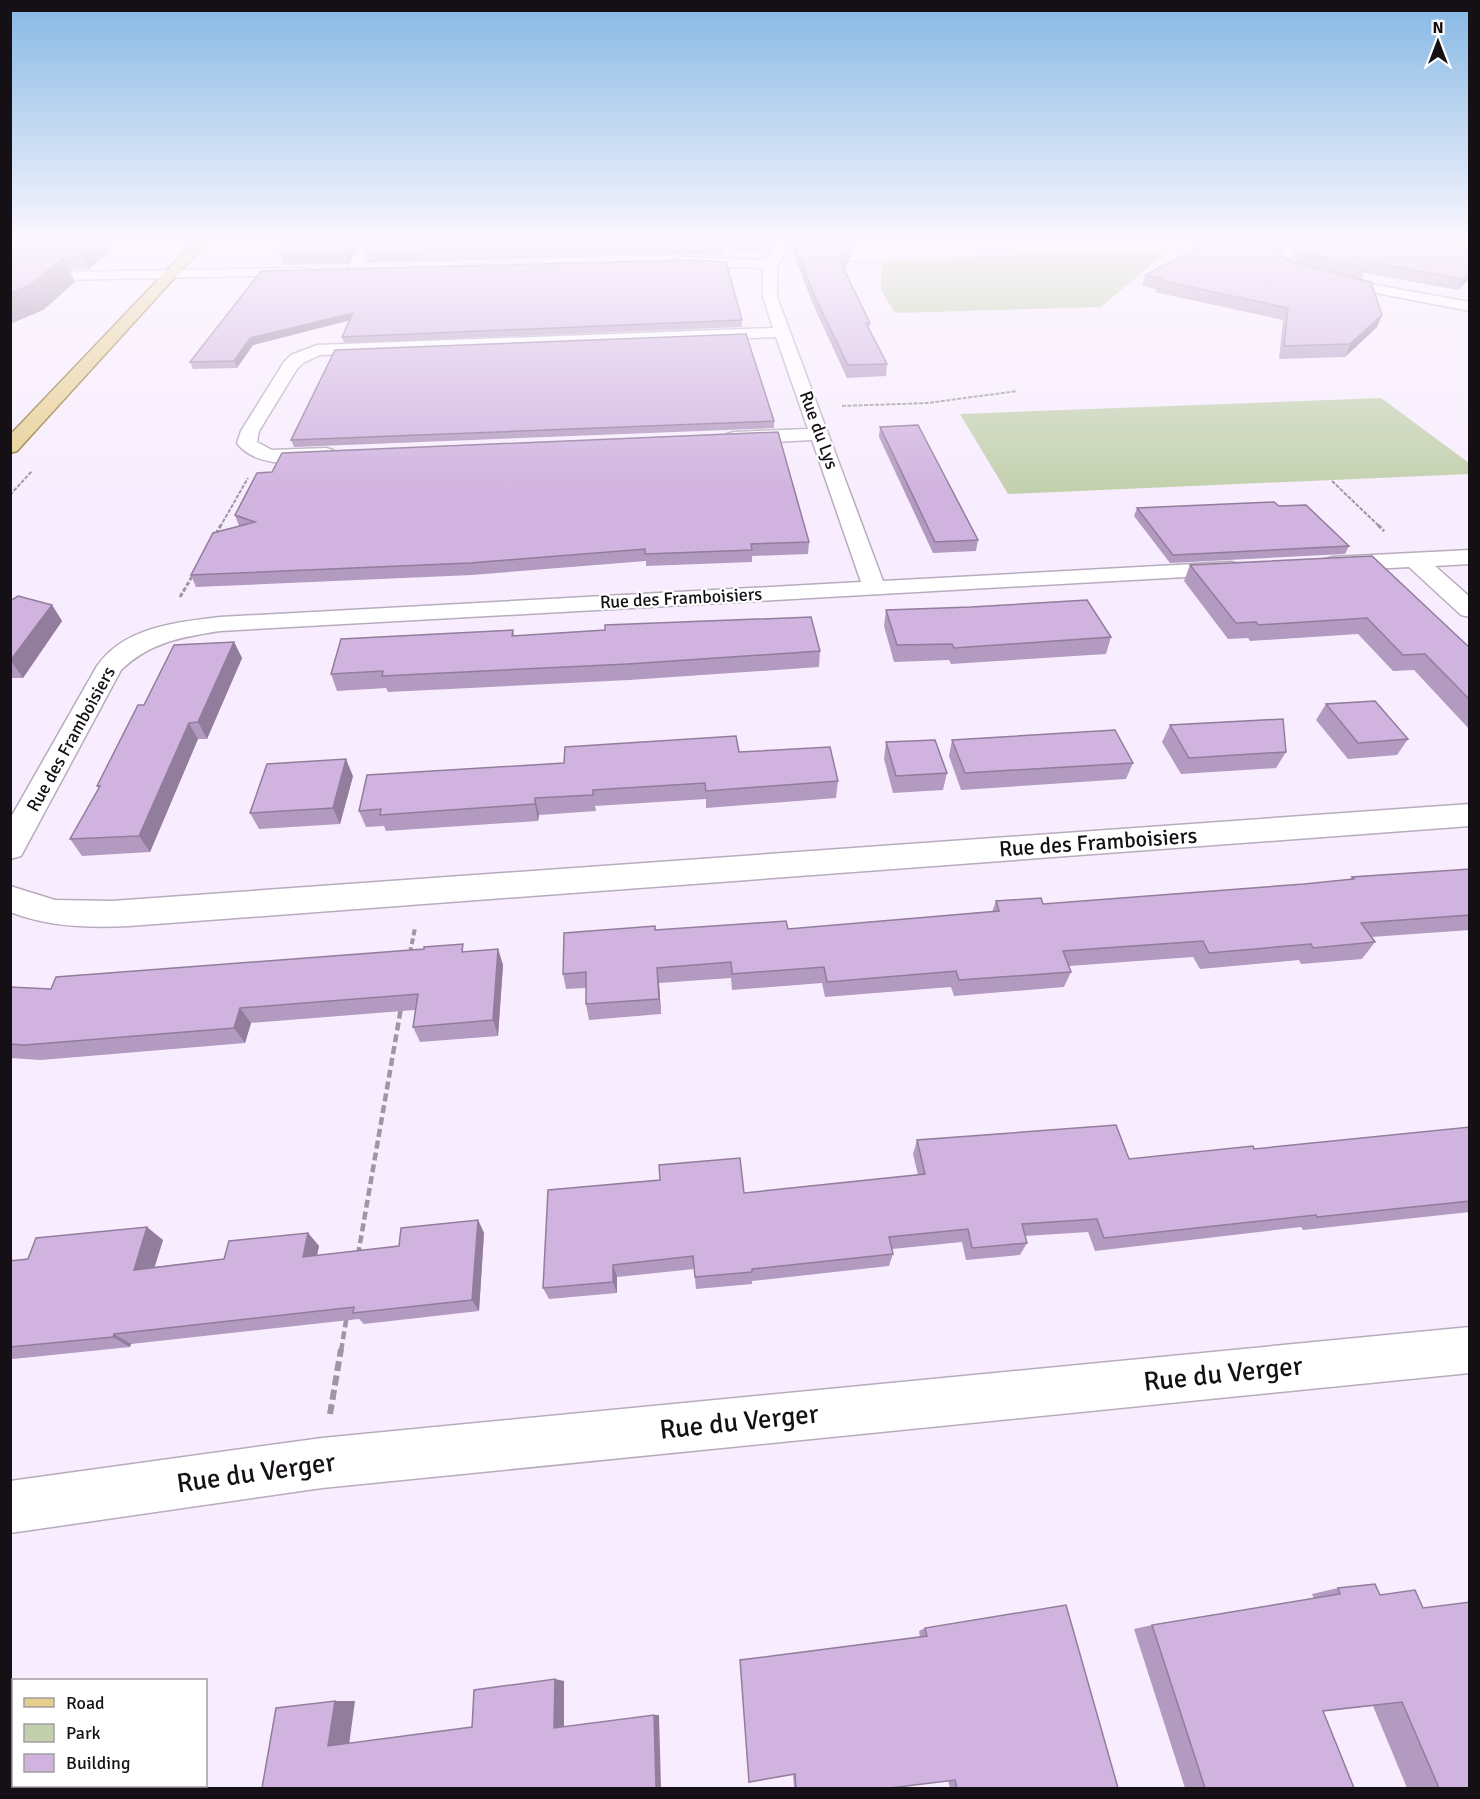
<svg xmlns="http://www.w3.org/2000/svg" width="1480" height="1799" viewBox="0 0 1480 1799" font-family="Signika,sans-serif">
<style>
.green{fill:#c2d0ad}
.forest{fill:#b4c797}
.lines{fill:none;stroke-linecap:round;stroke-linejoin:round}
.minor-casing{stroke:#b7acbd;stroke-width:3}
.major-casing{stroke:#917633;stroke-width:3}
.path-far5{stroke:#9e96a3;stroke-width:1.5;stroke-dasharray:3 1.5;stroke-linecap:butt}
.path-far4{stroke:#9e96a3;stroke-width:2;stroke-dasharray:4 1.5;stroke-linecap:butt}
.path-far3{stroke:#9e96a3;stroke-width:3;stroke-dasharray:4.5 2;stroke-linecap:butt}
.path-far2{stroke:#9e96a3;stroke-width:4;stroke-dasharray:6 3;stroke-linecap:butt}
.path-far1{stroke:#9e96a3;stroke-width:4.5;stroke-dasharray:8 4;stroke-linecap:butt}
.path{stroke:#9e96a3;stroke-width:6;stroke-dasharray:10 4.5;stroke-linecap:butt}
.minor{fill:#fff;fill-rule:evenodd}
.major{fill:#e6ce8e;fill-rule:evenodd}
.wall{fill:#b39ac0}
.shaded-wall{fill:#927d9c}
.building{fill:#d0b3df;stroke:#927d9c;stroke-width:1.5}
.labels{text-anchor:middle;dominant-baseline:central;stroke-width:4.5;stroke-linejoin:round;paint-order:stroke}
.far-street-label{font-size:18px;fill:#141016;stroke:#fff}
.street-label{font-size:22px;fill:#141016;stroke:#fff}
.near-street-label{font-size:27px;fill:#141016;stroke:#fff}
</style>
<rect width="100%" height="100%" fill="#f8edfe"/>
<!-- green -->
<path class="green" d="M 1381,398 L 1469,463 L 1469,474 L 1008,494 L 960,414 Z"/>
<!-- forest -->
<path class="forest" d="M 1139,249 L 1164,254 L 1101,307 L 895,313 L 881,290 L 881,263 L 886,260 Z"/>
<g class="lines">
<!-- minor casing -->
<g class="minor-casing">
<path id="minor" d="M 363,241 L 376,241 L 358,273 L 348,273 L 346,270 Z
M 776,241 L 789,241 L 777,268 L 777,297 L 883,581 L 1231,562 L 1239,564 L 1242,569 L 1239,574 L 220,631 C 182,637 150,642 121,670 L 21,856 L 10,859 L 10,819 L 97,666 C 124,627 177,622 220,617 L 861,582 L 812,440 L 734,444 L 727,442 L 725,438 L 727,434 L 734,432 L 808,429 L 776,337 L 320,355 L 303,363 L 297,369 L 259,431 L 257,442 L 272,450 L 326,448 L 333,450 L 336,454 L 333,458 C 305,465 256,469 237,443 L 241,431 L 284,362 L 291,355 L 317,345 L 773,328 L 763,297 L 763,268 L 681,265 L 674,261 L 681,257 L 766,260 Z
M 1296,241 L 1310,241 L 1289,258 L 1298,265 L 1370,284 L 1470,302 L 1470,311 L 1340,286 L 1288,271 L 1277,265 L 1275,257 Z
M 305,268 L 312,272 L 310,275 L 10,281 L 10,273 Z
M 1470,550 L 1470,564 L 1435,566 L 1470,597 L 1470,617 L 1461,615 L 1409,567 L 1333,571 L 1325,569 L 1322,564 L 1325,559 L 1333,557 Z
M 1470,804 L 1470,826 L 129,926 C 87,928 50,927 10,912 L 10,886 L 55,900 L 112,901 Z
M 1470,1327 L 1470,1373 L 322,1488 L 10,1533 L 10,1481 L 322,1438 Z"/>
</g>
<!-- major casing -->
<g class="major-casing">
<path id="major" d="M 195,241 L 208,241 L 17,451 L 10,453 L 10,435 Z"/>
</g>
<!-- path-far5 -->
<path class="path-far5" d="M 844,261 L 881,263"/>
<!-- path-far4 -->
<path class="path-far4" d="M 842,406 L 928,403 L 1017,391
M 1332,481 L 1380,527
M 10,495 L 32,471
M 220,527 L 248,478"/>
<!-- path-far3 -->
<path class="path-far3" d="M 1378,525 L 1384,531
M 216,534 L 221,525
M 180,597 L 193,575"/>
<!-- path-far2 -->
<path class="path-far2" d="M 410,953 L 415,928"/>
<!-- path-far1 -->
<path class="path-far1" d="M 358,1255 L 401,1008
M 341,1351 L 347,1315"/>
<!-- path -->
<path class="path" d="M 330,1414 L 341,1349"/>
<!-- minor -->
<use href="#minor" class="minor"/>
<!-- major -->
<use href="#major" class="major"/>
</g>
<!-- wall -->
<path class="wall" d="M 10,241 L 108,241 L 112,249 L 89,269 L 69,270 L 75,282 L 43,310 L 10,324 Z
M 289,241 L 362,241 L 348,264 L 282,265 L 279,254 Z
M 370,241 L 775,241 L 768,251 L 723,250 L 723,255 L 691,254 L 367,263 L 364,252 Z
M 787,241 L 855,241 L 845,270 L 870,323 L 869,329 L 887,364 L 886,376 L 847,378 L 814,307 L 793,253 L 786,252 Z
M 1292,241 L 1278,252 L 1279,255 L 1377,327 L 1345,357 L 1279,359 L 1283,320 L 1155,292 L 1156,289 L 1142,286 L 1145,275 Z
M 1297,247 L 1470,278 L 1458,290 L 1364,273 L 1361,279 L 1299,263 L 1293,258 Z
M 261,271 L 742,320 L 742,327 L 344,343 L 342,337 L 349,320 L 253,345 L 237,368 L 193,369 L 190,362 Z
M 774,421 L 774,428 L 294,447 L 291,440 Z
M 880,427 L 978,540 L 976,551 L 933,553 L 879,437 Z
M 1279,506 L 1349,546 L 1345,554 L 1170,563 L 1134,516 L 1137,508 Z
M 235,515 L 809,542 L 808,554 L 752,556 L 752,562 L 646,566 L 646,561 L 472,575 L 196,587 L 191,575 L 239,526 Z
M 1190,565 L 1470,648 L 1470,730 L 1414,670 L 1393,671 L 1358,634 L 1250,641 L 1248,638 L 1228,639 L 1184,581 Z
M 10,601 L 52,605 L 62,621 L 23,678 L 12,678 L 10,680 Z
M 886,610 L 1111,637 L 1106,654 L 951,664 L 949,660 L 894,662 L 884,626 Z
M 513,630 L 514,635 L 820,651 L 819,667 L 629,680 L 388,692 L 386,688 L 337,691 L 331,674 Z
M 234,642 L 242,658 L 207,739 L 198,739 L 150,852 L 82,856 L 70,839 L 99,788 L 97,786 L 144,705 Z
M 1326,704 L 1408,739 L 1397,755 L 1348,759 L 1316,720 Z
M 1170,725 L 1286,752 L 1276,768 L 1181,774 L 1162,742 Z
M 952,740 L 1133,763 L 1126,779 L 961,790 L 949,756 Z
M 886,742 L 947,773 L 943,790 L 893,793 L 884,759 Z
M 739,752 L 838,781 L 836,798 L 706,808 L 706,799 L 595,806 L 596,811 L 539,815 L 538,821 L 386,831 L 384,826 L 366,827 L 359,811 L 564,763 Z
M 353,776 L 340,824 L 259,829 L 250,813 Z
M 1470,869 L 1470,930 L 1371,937 L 1375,942 L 1362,959 L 1301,964 L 1299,960 L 1200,969 L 1193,957 L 1069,966 L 1071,972 L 1064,987 L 954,996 L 951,987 L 825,997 L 822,983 L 732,990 L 731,978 L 659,983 L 661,1014 L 589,1020 L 586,1004 L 586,988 L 566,989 L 563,974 L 656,930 L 788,929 L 992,912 L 996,901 L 1043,904 L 1304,884 L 1350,879 L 1352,877 Z
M 498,949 L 503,965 L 498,1036 L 420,1042 L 413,1027 L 415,1010 L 251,1023 L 245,1043 L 41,1060 L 10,1058 L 10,987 L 51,989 Z
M 1470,1127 L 1470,1212 L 1303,1230 L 1301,1227 L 1095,1251 L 1088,1232 L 1025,1236 L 1027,1243 L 1020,1255 L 966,1260 L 962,1242 L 892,1249 L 893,1254 L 889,1266 L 752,1281 L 752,1284 L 696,1289 L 694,1269 L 617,1277 L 617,1293 L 549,1299 L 543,1288 L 744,1193 L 918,1175 L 913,1154 L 917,1140 L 1129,1159 L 1254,1149 Z
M 478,1220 L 484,1233 L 479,1311 L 364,1324 L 359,1319 L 131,1344 L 130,1347 L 13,1359 L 10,1357 L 10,1261 L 28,1259 L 163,1240 L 154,1267 L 224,1259 L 308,1233 L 319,1246 L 317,1255 L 399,1246 Z
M 1338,1588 L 1470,1788 L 1407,1788 L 1373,1706 L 1323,1711 L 1354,1788 L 1185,1788 L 1134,1629 L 1152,1625 L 1314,1599 L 1312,1594 Z
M 925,1628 L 1118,1788 L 950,1788 L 948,1781 L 890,1788 L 794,1788 L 793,1774 L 920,1637 L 919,1631 Z"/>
<!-- shaded-wall -->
<path class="shaded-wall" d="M 84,241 L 108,241 L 112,249 L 89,269 L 78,245 Z
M 352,241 L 362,241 L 348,264 L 345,253 Z
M 768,241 L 775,241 L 768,251 Z
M 852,241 L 855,241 L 845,270 L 846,259 Z
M 1282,241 L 1292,241 L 1274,255 L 1278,244 Z
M 64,257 L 75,282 L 43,310 L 10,324 L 10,293 Z
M 1470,273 L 1470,278 L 1458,290 L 1463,279 Z
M 353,313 L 355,319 L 253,345 L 237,368 L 234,361 L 250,338 Z
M 1382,315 L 1377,327 L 1345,357 L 1350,344 Z
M 52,605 L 62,621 L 23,678 L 11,661 Z
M 234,642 L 242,658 L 207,739 L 198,722 Z
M 189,723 L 198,739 L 150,852 L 139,836 Z
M 346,759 L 353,776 L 340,824 L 333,808 Z
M 535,798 L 539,815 L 538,821 L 535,804 Z
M 498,949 L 503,965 L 498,1036 L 493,1020 Z
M 657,968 L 659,983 L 661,1014 L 659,999 Z
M 240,1008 L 251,1023 L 245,1043 L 234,1028 Z
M 478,1220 L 484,1233 L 479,1311 L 472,1300 Z
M 147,1227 L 163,1240 L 150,1282 L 134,1270 Z
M 308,1233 L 319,1246 L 314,1269 L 303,1257 Z
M 613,1265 L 617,1277 L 617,1293 L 613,1282 Z
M 114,1334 L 131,1344 L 130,1347 L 113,1337 Z
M 555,1679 L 564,1681 L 564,1727 L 554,1728 Z
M 335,1701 L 355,1701 L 349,1745 L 328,1746 Z
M 654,1715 L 659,1715 L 661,1788 L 656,1788 Z
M 26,1785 L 62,1785 L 61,1788 L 26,1788 Z"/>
<!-- building -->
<path class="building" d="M 10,241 L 84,241 L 78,245 L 10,247 Z
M 289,241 L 352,241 L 345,253 L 279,254 Z
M 370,241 L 722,241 L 723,245 L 691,243 L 364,252 Z
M 787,241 L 852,241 L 846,259 L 839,259 L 870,323 L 866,323 L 887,364 L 848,365 L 814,295 L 793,242 Z
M 1210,241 L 1282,241 L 1278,244 L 1279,255 L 1292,262 L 1371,282 L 1382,315 L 1350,344 L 1284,346 L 1288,308 L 1158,280 L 1163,278 L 1145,275 Z
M 1304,241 L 1470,241 L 1470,273 L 1463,279 L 1363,261 L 1366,268 L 1303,252 L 1297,247 Z
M 64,257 L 30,285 L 10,293 L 10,259 Z
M 691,260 L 726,262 L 742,320 L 342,337 L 353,313 L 250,338 L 234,361 L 190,362 L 261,271 Z
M 746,334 L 774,421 L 291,440 L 335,350 Z
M 918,425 L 978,540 L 935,542 L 880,427 Z
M 778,432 L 809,542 L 751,544 L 752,550 L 645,554 L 645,549 L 470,563 L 191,575 L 213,533 L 255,522 L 235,515 L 257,473 L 272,472 L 282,453 Z
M 1274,502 L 1279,506 L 1306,505 L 1349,546 L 1173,555 L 1137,508 Z
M 1372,556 L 1470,648 L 1470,700 L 1425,654 L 1403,655 L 1367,618 L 1258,625 L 1256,622 L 1236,623 L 1190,565 Z
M 18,596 L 52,605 L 10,661 L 10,601 Z
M 1087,600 L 1111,637 L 954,648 L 952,644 L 897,645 L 886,610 L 971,607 Z
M 811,617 L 820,651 L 628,664 L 382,676 L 383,671 L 331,674 L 341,639 L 513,630 L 512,636 L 605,630 L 605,625 Z
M 234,642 L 198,722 L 189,723 L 139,836 L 70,839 L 100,786 L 97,786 L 138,705 L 144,705 L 174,645 Z
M 1375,701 L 1408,739 L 1358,743 L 1326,704 Z
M 1283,719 L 1286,752 L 1189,758 L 1170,725 Z
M 1115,730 L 1133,763 L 965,773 L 952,740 Z
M 736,736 L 739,752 L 830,747 L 838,781 L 706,791 L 705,783 L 593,790 L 593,795 L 535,798 L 535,804 L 380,815 L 381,809 L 359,811 L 367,775 L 564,763 L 565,747 Z
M 935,740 L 947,773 L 896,776 L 886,742 Z
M 346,759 L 333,808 L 250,813 L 267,764 Z
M 1470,869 L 1470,915 L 1361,923 L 1375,942 L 1313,948 L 1311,944 L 1209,953 L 1203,941 L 1063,951 L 1071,972 L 959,980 L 956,971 L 827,982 L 824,967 L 732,974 L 731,962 L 657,968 L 659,999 L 586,1004 L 586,972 L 563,974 L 564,933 L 655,926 L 655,930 L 786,921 L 788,929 L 999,911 L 996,901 L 1041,898 L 1043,904 L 1304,884 L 1354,879 L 1352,877 Z
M 463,944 L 462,952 L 498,949 L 493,1020 L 413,1027 L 418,994 L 240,1008 L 234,1028 L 25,1045 L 10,1044 L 10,987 L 51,989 L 56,977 L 424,949 L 424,947 Z
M 1116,1125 L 1129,1159 L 1253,1146 L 1254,1149 L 1470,1127 L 1470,1201 L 1317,1217 L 1316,1215 L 1104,1238 L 1097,1219 L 1022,1224 L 1027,1243 L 972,1248 L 968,1229 L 889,1237 L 893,1254 L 752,1269 L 752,1272 L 695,1277 L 693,1256 L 613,1265 L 613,1282 L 543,1288 L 548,1190 L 660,1180 L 659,1165 L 740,1158 L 744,1193 L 925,1174 L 917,1140 Z
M 478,1220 L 472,1300 L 353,1313 L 354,1307 L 114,1334 L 113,1337 L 10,1347 L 10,1261 L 28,1259 L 36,1238 L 147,1227 L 134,1270 L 224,1259 L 229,1241 L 308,1233 L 303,1257 L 399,1246 L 401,1228 Z
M 1375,1584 L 1380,1595 L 1415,1590 L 1423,1608 L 1470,1602 L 1470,1788 L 1439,1788 L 1402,1702 L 1323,1711 L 1354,1788 L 1205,1788 L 1152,1625 L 1340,1594 L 1338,1588 Z
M 1066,1605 L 1118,1788 L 957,1788 L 955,1780 L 890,1788 L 796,1788 L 795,1774 L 749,1782 L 740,1660 L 927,1636 L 925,1628 Z
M 555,1679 L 554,1728 L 654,1715 L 656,1788 L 262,1788 L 276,1708 L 335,1701 L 328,1746 L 472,1727 L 474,1690 Z
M 10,1691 L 14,1691 L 14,1785 L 26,1785 L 26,1788 L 10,1788 Z"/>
<!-- sky -->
<linearGradient id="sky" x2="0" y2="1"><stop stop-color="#84b8e4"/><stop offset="0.49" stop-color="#fcf7ff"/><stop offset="1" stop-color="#fcf7ff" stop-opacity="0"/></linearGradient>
<rect width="1480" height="493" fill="url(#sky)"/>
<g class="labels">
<!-- far-street labels -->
<g class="far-street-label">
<text transform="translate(819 430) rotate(70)">Rue du Lys</text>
<text transform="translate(681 598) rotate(-3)">Rue des Framboisiers</text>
<text transform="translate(71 739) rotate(-61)">Rue des Framboisiers</text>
</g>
<!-- street labels -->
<g class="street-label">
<text transform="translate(1098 842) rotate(-4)">Rue des Framboisiers</text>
</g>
<!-- near-street labels -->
<g class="near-street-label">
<text transform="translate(1223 1374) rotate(-6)">Rue du Verger</text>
<text transform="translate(739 1422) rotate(-6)">Rue du Verger</text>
<text transform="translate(256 1473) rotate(-8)">Rue du Verger</text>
</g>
</g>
<!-- border -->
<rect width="1480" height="1799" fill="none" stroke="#141016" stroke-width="24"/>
<!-- legend -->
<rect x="12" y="1679" width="195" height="108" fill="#ffffff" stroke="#a19fa2" stroke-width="1.5"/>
<rect x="24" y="1698" width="30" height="9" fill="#e6ce8e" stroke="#a19fa2" stroke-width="1.5"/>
<text x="66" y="1709" font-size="18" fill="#141016">Road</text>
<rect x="24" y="1724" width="30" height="18" fill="#c2d0ad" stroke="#a19fa2" stroke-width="1.5"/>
<text x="66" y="1739" font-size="18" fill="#141016">Park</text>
<rect x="24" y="1754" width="30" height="18" fill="#d0b3df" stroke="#a19fa2" stroke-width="1.5"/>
<text x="66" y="1769" font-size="18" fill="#141016">Building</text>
<!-- north arrow -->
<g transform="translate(1438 42)" stroke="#ffffff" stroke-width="4.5" paint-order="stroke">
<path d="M0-4.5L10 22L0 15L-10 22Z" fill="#141016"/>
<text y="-9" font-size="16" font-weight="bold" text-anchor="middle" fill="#141016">N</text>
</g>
</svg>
